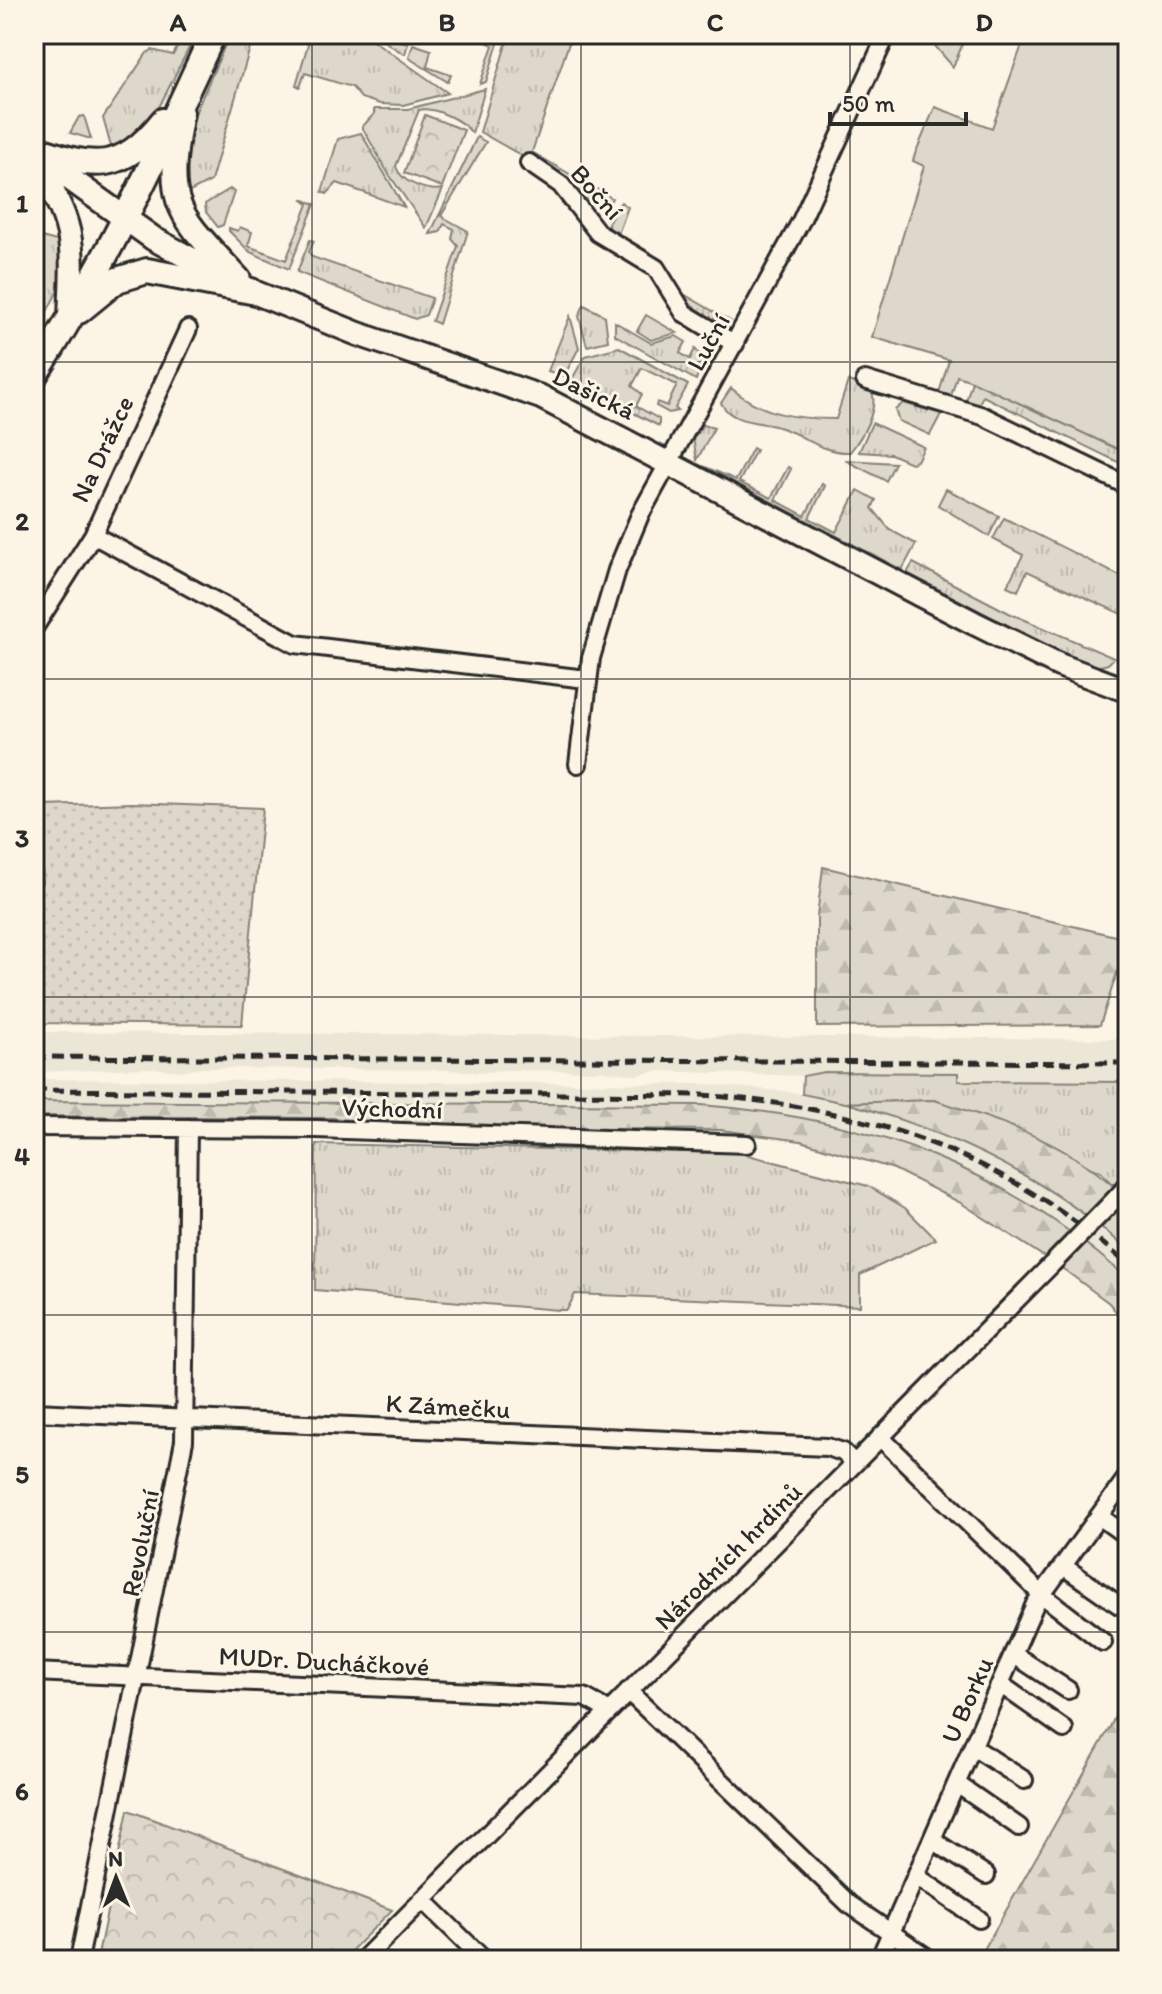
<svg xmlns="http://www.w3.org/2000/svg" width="1162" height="1994" viewBox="0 0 1162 1994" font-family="Itim,sans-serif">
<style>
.built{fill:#ece6d7}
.grass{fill:url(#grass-tufts);stroke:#84827a;stroke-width:2}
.forest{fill:url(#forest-firs);stroke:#84827a;stroke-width:2}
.park{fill:url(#park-crowns);stroke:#84827a;stroke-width:2}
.garden{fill:url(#garden-dots);stroke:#84827a;stroke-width:2}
.pitch{fill:#ded8ca;stroke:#84827a;stroke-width:2}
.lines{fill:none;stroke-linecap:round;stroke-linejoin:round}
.street-casing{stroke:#2b2b2b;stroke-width:22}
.secondary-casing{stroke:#2b2b2b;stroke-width:28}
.primary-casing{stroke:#2b2b2b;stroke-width:30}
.street{stroke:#fcf5e5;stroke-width:16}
.secondary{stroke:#fcf5e5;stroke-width:22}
.primary{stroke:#fcf5e5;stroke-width:24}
.rail{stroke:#2b2b2b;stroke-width:5;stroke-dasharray:12 6;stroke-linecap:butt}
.street-bridge-casing{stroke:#2b2b2b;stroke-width:22;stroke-linecap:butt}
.street-bridge{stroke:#fcf5e5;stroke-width:16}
.grid{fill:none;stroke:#2b2b2b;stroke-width:2;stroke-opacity:0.55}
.labels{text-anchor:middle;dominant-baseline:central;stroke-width:6;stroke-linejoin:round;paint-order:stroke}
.street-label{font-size:26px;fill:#2b2b2b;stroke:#fcf5e5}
.neatline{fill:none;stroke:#2b2b2b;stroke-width:3}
.grid-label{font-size:26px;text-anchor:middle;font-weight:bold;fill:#2b2b2b}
</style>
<defs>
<pattern id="grass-tufts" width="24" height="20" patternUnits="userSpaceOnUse" patternTransform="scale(2)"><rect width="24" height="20" fill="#ded8ca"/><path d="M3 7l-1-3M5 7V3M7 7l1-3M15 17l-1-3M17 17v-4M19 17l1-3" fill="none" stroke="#bfbaae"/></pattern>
<pattern id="forest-firs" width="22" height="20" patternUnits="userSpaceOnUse" patternTransform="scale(2)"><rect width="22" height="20" fill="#ded8ca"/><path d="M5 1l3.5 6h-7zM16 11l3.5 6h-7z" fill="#bfbaae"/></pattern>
<pattern id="park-crowns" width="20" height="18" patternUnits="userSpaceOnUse" patternTransform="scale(2)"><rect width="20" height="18" fill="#ded8ca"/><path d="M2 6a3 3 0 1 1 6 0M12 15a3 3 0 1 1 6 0" fill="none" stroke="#bfbaae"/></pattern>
<pattern id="garden-dots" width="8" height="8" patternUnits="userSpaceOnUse" patternTransform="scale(2)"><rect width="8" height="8" fill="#ded8ca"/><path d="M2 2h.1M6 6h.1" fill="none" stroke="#bfbaae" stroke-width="1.8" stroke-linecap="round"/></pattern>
</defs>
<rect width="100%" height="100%" fill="#fcf5e5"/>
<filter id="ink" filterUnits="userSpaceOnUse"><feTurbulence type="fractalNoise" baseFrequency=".0125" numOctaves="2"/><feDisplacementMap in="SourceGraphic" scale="16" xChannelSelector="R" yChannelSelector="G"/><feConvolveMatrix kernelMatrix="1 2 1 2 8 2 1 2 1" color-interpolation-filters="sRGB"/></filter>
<g filter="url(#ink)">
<!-- built -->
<path class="built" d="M 34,1032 L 1128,1039 L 1128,1082 L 958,1081 L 958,1074 L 824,1072 L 803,1076 L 658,1071 L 636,1075 L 603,1071 L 503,1070 L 481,1073 L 448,1070 L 203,1068 L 182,1071 L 149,1068 L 34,1072 Z
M 34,1079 L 702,1084 L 792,1092 L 889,1115 L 974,1149 L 1033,1179 L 1081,1211 L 1128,1250 L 1128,1279 L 1068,1229 L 1022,1198 L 965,1169 L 883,1136 L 701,1105 L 34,1101 Z"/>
<!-- grass -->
<path class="grass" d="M 169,34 L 196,34 L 152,121 L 113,154 L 103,118 L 147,53 L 152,50 L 173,55 L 180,42 Z
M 230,34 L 254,34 L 211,181 L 184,195 L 189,127 Z
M 311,34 L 364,34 L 448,93 L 403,105 L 380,104 L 361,98 L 352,87 L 305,73 L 300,87 L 296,85 Z
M 373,34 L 408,43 L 405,54 L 404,54 Z
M 470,34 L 492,34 L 499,40 L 486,82 L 480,84 L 493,45 Z
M 509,34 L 572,34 L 532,152 L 575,177 L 573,180 L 567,180 L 542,162 L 540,166 L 480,132 Z
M 925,34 L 964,41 L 953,67 Z
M 413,44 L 431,50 L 427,67 L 451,75 L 448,82 L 412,60 L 409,57 Z
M 485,89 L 472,133 C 463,121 434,106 419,110 L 396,166 C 401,184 430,192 443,189 L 426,228 L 388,173 L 362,127 L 374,114 L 374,109 L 408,109 Z
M 84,116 L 91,139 L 70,133 L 79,117 Z
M 361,133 L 404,207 L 337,183 L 327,194 L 322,192 L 338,139 Z
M 477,137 L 486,142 L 441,216 L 468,231 L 439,324 L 432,321 L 458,246 L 452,239 L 454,229 L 444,224 L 440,232 L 430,234 Z
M 586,183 L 612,198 L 606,208 L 581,197 Z
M 230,189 L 234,192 L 223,225 L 218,227 L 206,212 L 205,204 Z
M 302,199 L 315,204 L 289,269 L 250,252 L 229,231 L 229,228 L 238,231 L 240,227 L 252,232 L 248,246 L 286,260 L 308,204 Z
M 621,202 L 628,207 L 617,237 L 675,289 L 730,321 L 720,324 L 697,315 L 610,232 L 608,223 Z
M 34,235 L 64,243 L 60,287 L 34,336 Z
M 310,240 L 314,241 L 309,252 L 312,257 L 432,298 L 426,315 L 415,319 L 297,272 Z
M 584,305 L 605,316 L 608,341 L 587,346 L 579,316 Z
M 646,315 L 677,333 L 651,340 L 637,331 Z
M 570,316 L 579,348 L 564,376 L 548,371 Z
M 615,322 L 651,343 L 676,336 L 686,342 L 680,353 L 690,359 L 695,349 L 703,358 L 696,380 L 615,335 Z
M 619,347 L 688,385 L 675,408 L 678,411 L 669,413 L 656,406 L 657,402 L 667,406 L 677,385 L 642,368 L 632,386 L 642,394 L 636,406 L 659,419 L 659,426 L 571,381 L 585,356 Z
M 848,381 L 871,389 C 880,408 862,437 850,452 C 818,453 807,435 778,427 C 759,421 732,424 721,403 L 731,388 C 762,415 797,419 836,419 Z
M 972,381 L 1128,454 L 1128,467 L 983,396 L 978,405 L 969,405 L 966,401 Z
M 903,403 L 941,414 L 930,435 L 899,421 L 895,410 Z
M 872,423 L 924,447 L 917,461 L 911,463 L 891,454 L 859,452 Z
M 703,425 L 714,428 L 697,460 L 693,439 Z
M 753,448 L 756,450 L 739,482 L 771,498 L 788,467 L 791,469 L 775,500 L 805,516 L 822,484 L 825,486 L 809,518 L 836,532 L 858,490 L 876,500 L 872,508 L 890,530 L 916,544 L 902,570 L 703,466 L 736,480 Z
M 845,460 L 895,463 L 886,481 Z
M 946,489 L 999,516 L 989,536 L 938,505 Z
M 1004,518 L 1128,580 L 1128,617 L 1027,571 L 1018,591 L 1007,586 L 1023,555 L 993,539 Z
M 913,563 L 1009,613 L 1114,658 L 1108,664 L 1096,667 L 1043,644 L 907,573 Z
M 824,1072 L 958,1073 L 958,1081 L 1128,1082 L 1128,1170 L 1113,1185 L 1101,1172 L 934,1100 L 845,1103 L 802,1094 L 803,1076 Z
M 316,1144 L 740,1153 L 868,1186 L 905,1208 L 936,1239 L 860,1275 L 860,1306 L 575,1294 L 567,1310 L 559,1310 L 315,1290 Z"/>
<!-- forest -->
<path class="forest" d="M 823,867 L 1128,939 L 1100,1025 L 817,1027 L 817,916 Z
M 934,1100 C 1005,1122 1075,1145 1128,1200 L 1128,1250 C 1048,1178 949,1131 846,1103 Z
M 34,1101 L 701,1105 C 866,1117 1004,1167 1128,1279 L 1128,1326 L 1109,1303 L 1066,1271 L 961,1203 L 894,1169 L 801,1141 L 721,1130 L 398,1127 L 333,1118 L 34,1116 Z
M 1128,1690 L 1128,1960 L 978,1960 L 1110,1727 Z"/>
<!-- park -->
<path class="park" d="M 425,115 L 464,130 L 442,187 L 404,173 Z
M 128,1810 L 392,1910 L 342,1960 L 97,1960 Z"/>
<!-- garden -->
<path class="garden" d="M 132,803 L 263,808 L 242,1025 L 34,1023 L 34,883 L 42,883 L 45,806 Z"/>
<!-- pitch -->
<path class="pitch" d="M 1026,34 L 1128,34 L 1128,454 L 972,381 L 957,376 L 951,396 L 939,393 L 949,360 L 872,337 L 924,166 L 913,161 L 915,154 L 935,107 L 992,128 Z"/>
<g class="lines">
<!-- street casing -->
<g class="street-casing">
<path id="street" d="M 529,163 L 561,185 L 598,233 L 656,268 L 684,313 L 735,344
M 865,380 L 983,416 L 1128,486
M 93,535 L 295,644 L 586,679
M 34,628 L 93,535 L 188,329
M 578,764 L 591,658 L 617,570 L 640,515 L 801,221 L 887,34
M 34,1127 L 316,1129 L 747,1144
M 1116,1198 L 1128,1185
M 34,1412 L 827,1447 L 843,1452 L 854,1463
M 880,1437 L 1041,1594 L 1103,1642
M 1099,1516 L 1128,1537
M 1063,1566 L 1119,1605
M 1013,1654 L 1068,1690
M 34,1672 L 584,1697 L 609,1711
M 1000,1684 L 1064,1729
M 628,1691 L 849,1904 L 931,1960
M 973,1747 L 1024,1780
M 957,1784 L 1019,1827
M 932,1840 L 986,1875
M 916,1876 L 979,1919
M 423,1900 L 484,1960
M 79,1960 L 184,1441 L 188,1128
M 363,1960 L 1052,1264
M 879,1960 L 1035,1604 L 1128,1476"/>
</g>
<!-- secondary casing -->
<g class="secondary-casing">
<path id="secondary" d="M 182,113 C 164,208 176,211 239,279
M 34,153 L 154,239 L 251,291 L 358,334 L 541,397 L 974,623 L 1059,665 L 1128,691
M 35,162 C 77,228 73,242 70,318"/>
</g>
<!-- primary casing -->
<g class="primary-casing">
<path id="primary" d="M 34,148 C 94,169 120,174 163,121
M 79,311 L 117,280 L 147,271 L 251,291
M 34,376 C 104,269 160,150 213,34"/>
</g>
<!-- street -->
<use href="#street" class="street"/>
<!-- secondary -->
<use href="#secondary" class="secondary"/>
<!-- primary -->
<use href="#primary" class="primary"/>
<!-- rail -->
<path class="rail" d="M 34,1057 L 1128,1063
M 34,1090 L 701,1095 C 865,1107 1004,1153 1128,1265"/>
<!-- street-bridge casing -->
<g class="street-bridge-casing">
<path id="street-bridge" d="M 1052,1264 L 1116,1198"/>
</g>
<!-- street-bridge -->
<use href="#street-bridge" class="street-bridge"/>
</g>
</g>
<!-- grid -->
<path class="grid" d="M 312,34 L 312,1960M 581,34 L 581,1960M 850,34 L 850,1960M 34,362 L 1128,362M 34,679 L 1128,679M 34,997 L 1128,997M 34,1315 L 1128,1315M 34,1632 L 1128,1632"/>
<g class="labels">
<!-- street labels -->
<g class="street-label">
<text transform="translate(597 192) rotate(48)">Boční</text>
<text transform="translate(708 342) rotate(-61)">Luční</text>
<text transform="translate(594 393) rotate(26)">Dašická</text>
<text transform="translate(102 449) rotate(-65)">Na Drážce</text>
<text transform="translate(392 1108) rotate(2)">Východní</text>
<text transform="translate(448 1406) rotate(3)">K Zámečku</text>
<text transform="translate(140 1543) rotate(-79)">Revoluční</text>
<text transform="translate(728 1556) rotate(-45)">Národních hrdinů</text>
<text transform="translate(324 1661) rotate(3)">MUDr. Ducháčkové</text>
<text transform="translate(967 1700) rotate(-66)">U Borku</text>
</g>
</g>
<!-- margin -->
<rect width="1162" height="1994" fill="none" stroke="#fcf5e5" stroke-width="88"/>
<!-- north arrow -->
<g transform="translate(116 1878) rotate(359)" stroke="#fcf5e5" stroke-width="6" paint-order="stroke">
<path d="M0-6L14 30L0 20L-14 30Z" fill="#2b2b2b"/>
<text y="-12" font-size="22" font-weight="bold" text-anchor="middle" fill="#2b2b2b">N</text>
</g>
<!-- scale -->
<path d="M830 112v12h136v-12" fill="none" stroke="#2b2b2b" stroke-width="4"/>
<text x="842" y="112" font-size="24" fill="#2b2b2b" stroke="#fcf5e5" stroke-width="6" paint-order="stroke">50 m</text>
<rect x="44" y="44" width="1074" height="1906" class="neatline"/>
<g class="grid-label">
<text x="178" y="31">A</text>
<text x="447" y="31">B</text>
<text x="715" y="31">C</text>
<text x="984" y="31">D</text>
<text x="22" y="212">1</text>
<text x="22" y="530">2</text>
<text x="22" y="847">3</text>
<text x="22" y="1165">4</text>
<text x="22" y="1483">5</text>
<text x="22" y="1800">6</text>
</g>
</svg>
